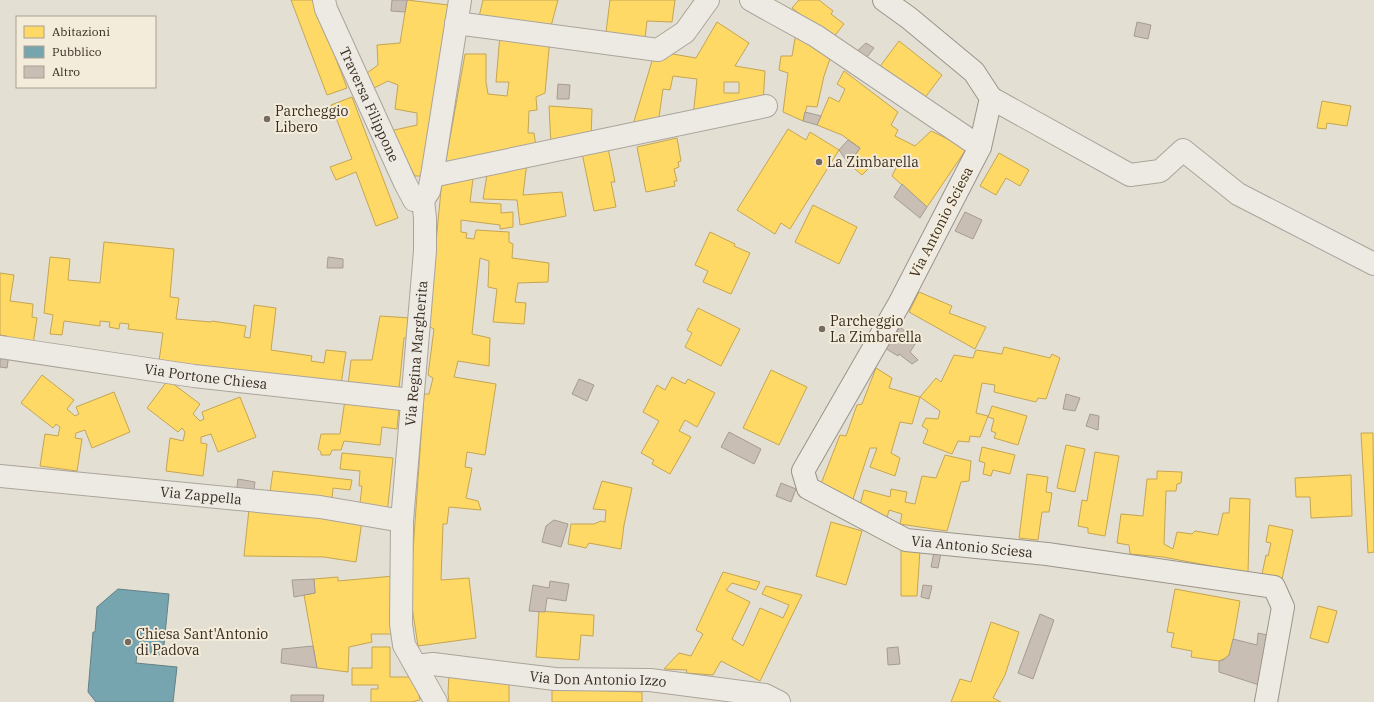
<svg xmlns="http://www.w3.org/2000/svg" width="1374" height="702" viewBox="0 0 1374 702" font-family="'IBM Plex Serif',serif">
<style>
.homes{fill:#ffd966;stroke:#c4a552;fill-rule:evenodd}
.public{fill:#76a5af;stroke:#648185}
.building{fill:#c8beb4;stroke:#a59b92}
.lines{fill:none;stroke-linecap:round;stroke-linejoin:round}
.street-casing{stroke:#aaa49b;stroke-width:24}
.secondary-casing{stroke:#9a948a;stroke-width:24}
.street{stroke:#edeae3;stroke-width:22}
.secondary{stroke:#edeae3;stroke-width:22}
.poi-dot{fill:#756b60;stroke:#f4ecda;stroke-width:1.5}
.labels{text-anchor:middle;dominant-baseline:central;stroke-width:4;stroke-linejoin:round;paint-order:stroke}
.street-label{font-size:14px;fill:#392d22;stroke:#f4ecda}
.poi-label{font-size:14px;fill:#392d22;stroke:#f4ecda;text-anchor:start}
</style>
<rect width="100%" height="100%" fill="#e4dfd3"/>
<!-- homes -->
<path class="homes" d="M 291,0 L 314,0 L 347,88 L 327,95 Z
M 407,0 L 448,5 L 426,176 L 415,176 L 390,131 L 417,125 L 417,113 L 395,109 L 398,85 L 388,81 L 374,88 L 367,73 L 378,65 L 377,45 L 400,43 Z
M 483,0 L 558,0 L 551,26 L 478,21 Z
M 610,0 L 675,0 L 672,22 L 647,21 L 645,38 L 606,32 Z
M 799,0 L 819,0 L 833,11 L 831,14 L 844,24 L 832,39 L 792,8 Z
M 717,22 L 749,43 L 735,66 L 765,71 L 763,103 L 693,117 L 697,79 L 673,76 L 670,90 L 663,89 L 658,124 L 632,128 L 655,51 L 696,58 ZM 724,82 L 739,82 L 739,93 L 724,93 Z
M 796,33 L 830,59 L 824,76 L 817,107 L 807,106 L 803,121 L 783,112 L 788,73 L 779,70 L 781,56 L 792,56 Z
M 500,35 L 550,38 L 545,93 L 536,97 L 537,110 L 529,111 L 528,133 L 534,133 L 536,147 L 445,166 L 465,54 L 486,54 L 486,82 L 488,94 L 507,96 L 509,82 L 496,82 Z
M 899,41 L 942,75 L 921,103 L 878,69 Z
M 844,71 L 898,112 L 891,125 L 898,130 L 895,136 L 915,146 L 931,131 L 967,148 L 927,207 L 892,176 L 896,168 L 879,158 L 862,175 L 849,164 L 860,148 L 842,135 L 817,125 L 829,97 L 839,102 L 845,89 L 837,84 Z
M 352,97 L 398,218 L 376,226 L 356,172 L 336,180 L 330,167 L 352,159 L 331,105 Z
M 1322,101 L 1351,106 L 1347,126 L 1327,123 L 1326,129 L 1317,128 Z
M 549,106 L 592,109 L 591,139 L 551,145 Z
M 788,129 L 806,140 L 810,132 L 839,150 L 790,229 L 781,223 L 775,234 L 737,210 Z
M 677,138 L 681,161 L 678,162 L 679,167 L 674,169 L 677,181 L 674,181 L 675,186 L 646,192 L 637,147 Z
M 608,148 L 615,182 L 611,182 L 616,207 L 594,211 L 582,153 Z
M 999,153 L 1029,170 L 1020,186 L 1006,178 L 996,195 L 980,186 Z
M 527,162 L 523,195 L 562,192 L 566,216 L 520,225 L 517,200 L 483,199 L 488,169 Z
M 473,179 L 470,202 L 501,204 L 501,213 L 513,212 L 513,227 L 500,229 L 500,225 L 461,220 L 461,232 L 467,233 L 466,238 L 474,239 L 476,230 L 509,232 L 509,242 L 513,244 L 512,258 L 549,263 L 548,282 L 518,283 L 515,302 L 526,303 L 524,324 L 493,322 L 497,289 L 488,287 L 489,261 L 480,258 L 472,334 L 490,338 L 489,366 L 458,361 L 454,377 L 496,384 L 485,455 L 467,452 L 465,467 L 472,468 L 466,498 L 478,501 L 481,510 L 449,507 L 447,524 L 443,524 L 441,580 L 469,578 L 476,638 L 418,646 L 410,594 L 424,394 L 429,394 L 433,378 L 428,375 L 434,329 L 428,326 L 442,180 Z
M 813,205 L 857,227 L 839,264 L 795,242 Z
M 710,232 L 735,244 L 734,246 L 750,253 L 731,294 L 703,282 L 708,271 L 695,265 Z
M 104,242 L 174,249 L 170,297 L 179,298 L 176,319 L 211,322 L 212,321 L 246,326 L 244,337 L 250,338 L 254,305 L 276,308 L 271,350 L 312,356 L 311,361 L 324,363 L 326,350 L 346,352 L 341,384 L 159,361 L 163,333 L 128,329 L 129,324 L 120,323 L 119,329 L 109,327 L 110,322 L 100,321 L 100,326 L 64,321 L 62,335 L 50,334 L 53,315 L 44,313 L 50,257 L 70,259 L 68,280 L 100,283 Z
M 0,273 L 14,275 L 10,301 L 33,304 L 32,317 L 37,318 L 33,344 L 6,340 L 7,336 L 0,335 Z
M 919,292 L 952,306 L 949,313 L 986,327 L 975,349 L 909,312 Z
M 698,308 L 740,329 L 721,366 L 685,347 L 692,333 L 687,330 Z
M 380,316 L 411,318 L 413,337 L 404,338 L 399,389 L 348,386 L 351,360 L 372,360 Z
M 1004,347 L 1050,358 L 1052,354 L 1060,358 L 1046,399 L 1038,398 L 1036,402 L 994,392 L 995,385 L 982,383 L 976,413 L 988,416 L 980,437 L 970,436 L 969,442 L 958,441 L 952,454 L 923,443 L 928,430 L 922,426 L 926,418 L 938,419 L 940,411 L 920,397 L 936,378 L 941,382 L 954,355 L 973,358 L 976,350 L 1002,354 Z
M 876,368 L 892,378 L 889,388 L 920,397 L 912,424 L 900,422 L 891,453 L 900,458 L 895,476 L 870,467 L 877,448 L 870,448 L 852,502 L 819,489 L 840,435 L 846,436 L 857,405 L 862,404 Z
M 771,370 L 807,387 L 779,445 L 743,428 Z
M 42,375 L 74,400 L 67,409 L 75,416 L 79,414 L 76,407 L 114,392 L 130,432 L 92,448 L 85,430 L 76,433 L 75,438 L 82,439 L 77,471 L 40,466 L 45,434 L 58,436 L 60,427 L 56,424 L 53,428 L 21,403 Z
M 672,377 L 685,384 L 688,379 L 715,393 L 697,427 L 685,420 L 679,431 L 691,437 L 670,474 L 652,464 L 654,460 L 641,453 L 659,421 L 643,412 L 657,385 L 665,390 Z
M 168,380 L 200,404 L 193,414 L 200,421 L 204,419 L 202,412 L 240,397 L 256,437 L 218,452 L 211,434 L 201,437 L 201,443 L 207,444 L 203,476 L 166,471 L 170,438 L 183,441 L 185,432 L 182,428 L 178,432 L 147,408 Z
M 345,400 L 399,407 L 397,429 L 382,427 L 380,445 L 344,441 L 341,450 L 332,450 L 330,455 L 321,455 L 321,452 L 318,449 L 321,434 L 340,434 Z
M 992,406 L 1027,416 L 1018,445 L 994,438 L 996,433 L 991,431 L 994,419 L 988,417 Z
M 1361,433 L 1373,433 L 1374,552 L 1368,553 Z
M 1066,445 L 1085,449 L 1075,492 L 1057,488 Z
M 982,447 L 1015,455 L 1010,474 L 993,470 L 991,476 L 983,474 L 985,463 L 979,461 Z
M 1095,452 L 1119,456 L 1105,536 L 1088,533 L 1088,528 L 1078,526 L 1082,500 L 1087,501 Z
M 342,453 L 393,458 L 387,514 L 359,511 L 362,486 L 359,486 L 360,471 L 340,469 Z
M 945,455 L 971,461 L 969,481 L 961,482 L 947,531 L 900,524 L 902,514 L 889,510 L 887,518 L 860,505 L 864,490 L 890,497 L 891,489 L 907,492 L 905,502 L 915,504 L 922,476 L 936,478 Z
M 273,471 L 352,480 L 350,490 L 333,488 L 332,499 L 270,492 Z
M 1157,471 L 1182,472 L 1181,483 L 1177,484 L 1176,491 L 1166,491 L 1164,544 L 1173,549 L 1177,532 L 1192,534 L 1195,531 L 1218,535 L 1223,513 L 1229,513 L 1230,498 L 1250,499 L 1248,573 L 1163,557 L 1130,554 L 1129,545 L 1117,543 L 1121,514 L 1143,516 L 1147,479 L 1157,479 Z
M 1027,474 L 1048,477 L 1046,492 L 1052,493 L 1049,512 L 1042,512 L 1038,540 L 1019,538 Z
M 1351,475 L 1352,516 L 1311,518 L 1310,497 L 1296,497 L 1295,478 Z
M 602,481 L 632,488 L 624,525 L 621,549 L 589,543 L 586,548 L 568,544 L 571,524 L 594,524 L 601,521 L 605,522 L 606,510 L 593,509 Z
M 249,509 L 362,521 L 356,562 L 324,557 L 244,556 Z
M 831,522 L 862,531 L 846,585 L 816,576 Z
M 1269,525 L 1293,530 L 1282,579 L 1262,574 L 1266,555 L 1268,556 L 1271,543 L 1266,542 Z
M 901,543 L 920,550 L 917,596 L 901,596 Z
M 723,572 L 760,582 L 756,590 L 732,583 L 726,590 L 750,602 L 732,639 L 743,646 L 760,608 L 783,618 L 789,605 L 762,594 L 766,586 L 802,595 L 760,681 L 721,661 L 713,675 L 686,673 L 687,670 L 664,669 L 679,653 L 691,656 L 703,634 L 696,630 Z
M 394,576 L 392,634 L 371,634 L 372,642 L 349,647 L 348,672 L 317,668 L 304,595 L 315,593 L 314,579 L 338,577 L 338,581 Z
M 1175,589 L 1240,601 L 1232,647 L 1229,655 L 1226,658 L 1219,661 L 1191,657 L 1192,651 L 1171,647 L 1174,633 L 1167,632 Z
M 1318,606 L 1337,611 L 1328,643 L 1310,638 Z
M 539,611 L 594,615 L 593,636 L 581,635 L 579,660 L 536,657 Z
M 991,622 L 1019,632 L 1005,675 L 993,698 L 1001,702 L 951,702 L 960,679 L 971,682 Z
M 372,647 L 390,647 L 390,677 L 410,677 L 418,691 L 420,700 L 411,702 L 371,702 L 371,689 L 378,689 L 378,685 L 352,685 L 352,668 L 372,668 Z
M 449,675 L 509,676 L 509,702 L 449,702 L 448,693 Z
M 552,689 L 642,692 L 642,702 L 552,702 Z"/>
<!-- public -->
<path class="public" d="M 118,589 L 169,594 L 163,655 L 137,653 L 136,663 L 177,667 L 173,702 L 96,702 L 88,692 L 93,632 L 95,632 L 97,607 Z"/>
<!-- building -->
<path class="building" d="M 392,0 L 407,0 L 405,12 L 391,11 Z
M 1137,22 L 1151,25 L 1148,39 L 1134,36 Z
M 866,43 L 874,48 L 863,62 L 855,53 Z
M 558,84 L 570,85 L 569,99 L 557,99 Z
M 805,112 L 821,116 L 817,125 L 803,121 Z
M 848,140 L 860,148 L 849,164 L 839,150 Z
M 902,184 L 927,207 L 920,218 L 894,197 Z
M 965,212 L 982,220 L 973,239 L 955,231 Z
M 328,257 L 343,259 L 343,268 L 327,268 Z
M 900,327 L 917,341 L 910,352 L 918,360 L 912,364 L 899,354 L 898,356 L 885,348 Z
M 0,353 L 9,354 L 7,368 L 0,367 Z
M 579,379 L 594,385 L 587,401 L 572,394 Z
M 1066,394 L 1080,398 L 1075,411 L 1063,409 Z
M 1090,414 L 1099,416 L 1098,430 L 1086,426 Z
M 729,432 L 761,449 L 754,464 L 721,447 Z
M 238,479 L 255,482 L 253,497 L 236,494 Z
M 781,483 L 796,489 L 791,502 L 776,496 Z
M 554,520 L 568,524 L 561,547 L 542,542 L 546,526 Z
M 934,552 L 941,553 L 938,568 L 931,567 Z
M 314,579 L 315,593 L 294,597 L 292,580 Z
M 550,581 L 569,584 L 566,601 L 547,598 L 545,612 L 529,611 L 533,585 L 549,588 Z
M 923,585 L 932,586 L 929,599 L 921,597 Z
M 1040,614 L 1054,620 L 1033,679 L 1018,673 Z
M 1258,633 L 1272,636 L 1259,685 L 1219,672 L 1219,661 L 1223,660 L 1229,655 L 1233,639 L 1257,645 Z
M 313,646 L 317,668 L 281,663 L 282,649 Z
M 898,647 L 900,664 L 888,665 L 887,648 Z
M 291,695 L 324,695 L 323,702 L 291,702 Z"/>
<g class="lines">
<!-- street casing -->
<g class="street-casing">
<g id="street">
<path id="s1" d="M 324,0 L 326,9 L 405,183 L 414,200 L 423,200"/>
<path d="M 751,0 L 816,36 L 980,147"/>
<path d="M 456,23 L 658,50 L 685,32 L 708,0"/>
<path d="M 991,98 L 1130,175 L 1160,171 L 1183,150 L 1238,194 L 1374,264"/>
<path d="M 432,176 L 766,106"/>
<path id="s2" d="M 0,347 L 194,376 L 411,400"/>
<path id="s3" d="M 0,476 L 320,507 L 402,521"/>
<path id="s4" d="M 416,666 L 433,664 L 555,679 L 650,680 L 765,695 L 779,702"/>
<path id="s5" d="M 436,702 L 404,645 L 401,624 L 402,521 L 425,251 L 425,218 L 423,200 L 429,191 L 432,176 L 460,0"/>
</g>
</g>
<!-- secondary casing -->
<g class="secondary-casing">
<g id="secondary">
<path id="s6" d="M 884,0 L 909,18 L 974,72 L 991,98 L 980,147 L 899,304 L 803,471 L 808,488 L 906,540 L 1047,554 L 1274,587 L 1283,607 L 1266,702"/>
</g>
</g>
<!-- street -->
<use href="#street" class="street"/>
<!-- secondary -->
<use href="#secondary" class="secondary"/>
</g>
<!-- markers -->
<g class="poi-dot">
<circle cx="267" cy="119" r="4"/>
<circle cx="819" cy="162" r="4"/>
<circle cx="822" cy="329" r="4"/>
<circle cx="128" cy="642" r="4"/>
</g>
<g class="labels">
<!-- street labels -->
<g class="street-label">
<text stroke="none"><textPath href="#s1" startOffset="114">Traversa Filippone</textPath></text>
<text transform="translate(941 222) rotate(-63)">Via Antonio Sciesa</text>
<text stroke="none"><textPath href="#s5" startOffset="358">Via Regina Margherita</textPath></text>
<text stroke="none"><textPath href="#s2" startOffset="208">Via Portone Chiesa</textPath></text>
<text stroke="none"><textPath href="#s3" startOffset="202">Via Zappella</textPath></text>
<text stroke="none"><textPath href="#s6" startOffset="761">Via Antonio Sciesa</textPath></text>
<text stroke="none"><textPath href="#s4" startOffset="183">Via Don Antonio Izzo</textPath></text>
</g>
<!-- poi labels -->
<g class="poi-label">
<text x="275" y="111">Parcheggio<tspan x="275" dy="16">Libero</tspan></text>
<text x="827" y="162">La Zimbarella</text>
<text x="830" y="321">Parcheggio<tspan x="830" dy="16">La Zimbarella</tspan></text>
<text x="136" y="634">Chiesa Sant'Antonio<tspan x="136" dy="16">di Padova</tspan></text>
</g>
</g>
<!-- legend -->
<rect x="16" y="16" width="140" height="72" fill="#f4ecda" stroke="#a9a090"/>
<rect x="24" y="26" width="20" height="12" fill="#ffd966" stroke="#a9a090"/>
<text x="52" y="36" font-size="12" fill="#392d22">Abitazioni</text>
<rect x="24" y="46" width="20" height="12" fill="#76a5af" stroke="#a9a090"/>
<text x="52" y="56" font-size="12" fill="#392d22">Pubblico</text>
<rect x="24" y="66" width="20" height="12" fill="#c8beb4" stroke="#a9a090"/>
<text x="52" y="76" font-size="12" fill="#392d22">Altro</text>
</svg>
